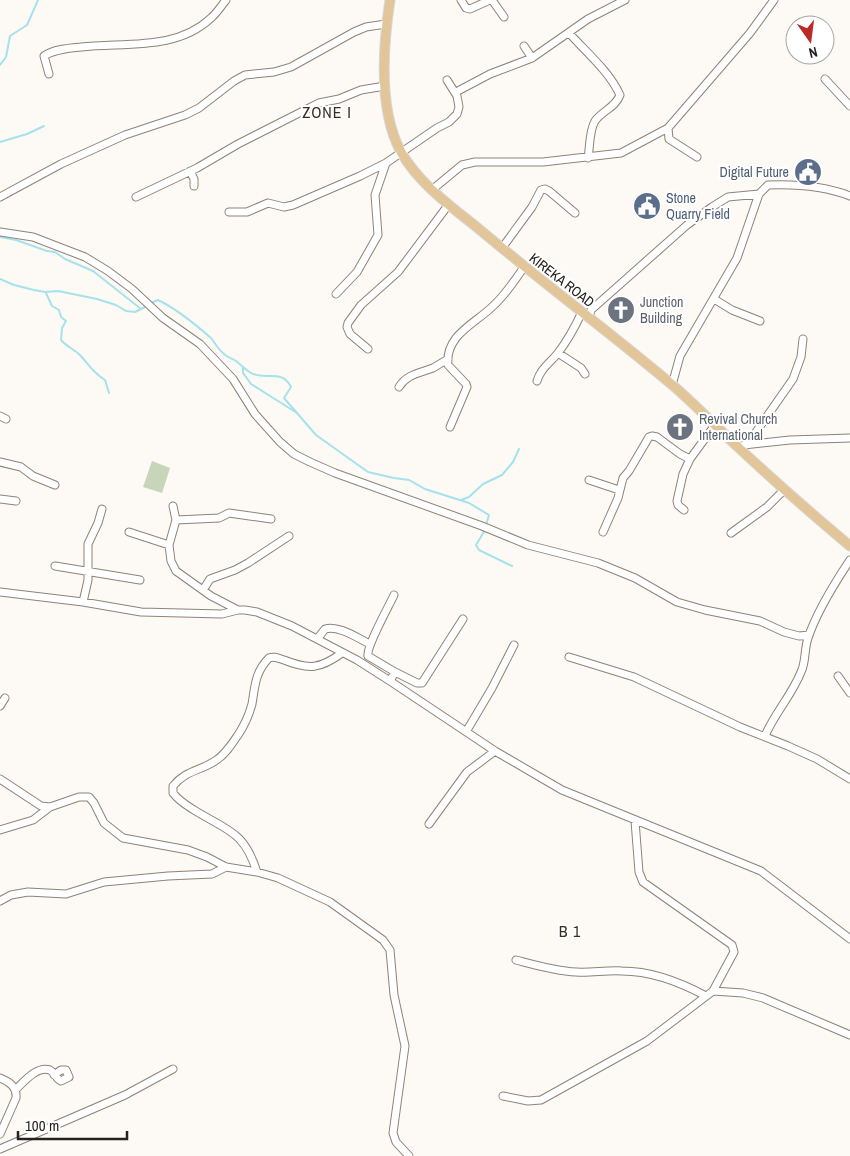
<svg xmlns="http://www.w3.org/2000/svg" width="850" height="1156" viewBox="0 0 850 1156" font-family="'Archivo Narrow',sans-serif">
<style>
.green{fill:#c7d5b8}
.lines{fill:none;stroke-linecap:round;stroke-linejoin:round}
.stream{stroke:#a6e2ec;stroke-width:2}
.minor-casing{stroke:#8e8378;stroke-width:9}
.major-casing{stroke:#d8d7d6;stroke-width:11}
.minor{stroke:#fff;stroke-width:7}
.major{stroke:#e2c598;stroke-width:9}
.labels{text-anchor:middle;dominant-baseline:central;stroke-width:4;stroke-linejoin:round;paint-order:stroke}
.service-label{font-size:14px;fill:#4e5e75;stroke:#fff;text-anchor:end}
.street-label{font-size:14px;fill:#25211c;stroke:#fff}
.worship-label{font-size:14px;fill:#5b616d;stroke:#fff;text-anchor:start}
.quarter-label{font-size:16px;letter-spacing:1px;fill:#372e24;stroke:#fff}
</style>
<rect width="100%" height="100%" fill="#fdf9f4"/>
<!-- green -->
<path class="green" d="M 152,461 L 170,468 L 162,493 L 143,487 Z"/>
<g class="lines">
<!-- stream -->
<path class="stream" d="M 0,65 L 6,57 L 10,36 L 27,25 L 38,0
M 0,142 L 27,134 L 44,126
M 0,237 L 16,240 L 47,251 L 55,252 L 65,259 L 93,271 L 141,309
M 0,279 L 14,285 L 34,290 L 45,292 L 58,291 L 97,299 L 116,305 L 126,311 L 135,312 L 147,306
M 46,293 L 52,306 L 59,310 L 61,317 L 66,321 L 62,328 L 61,340 C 67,347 74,349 80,355 C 90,366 92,372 105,380 L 109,393
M 151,303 L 158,300 C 177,309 195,324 211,338 C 215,343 218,349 223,353 C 226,357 232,358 236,361 C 241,365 246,370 251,373 C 265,381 282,368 291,387 L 284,398 L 316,435 L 368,472 L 394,478 L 409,480 L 425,489 L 469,503 L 489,515 L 486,525
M 243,367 L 243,373 L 251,384 L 297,413
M 461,500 L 469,497 L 483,484 L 502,475 L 513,462 L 519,449
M 485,530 L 476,545 L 479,550 L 512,566"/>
<!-- minor casing -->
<g class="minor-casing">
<path id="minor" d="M 461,0 L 466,8 L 470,9 L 490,0
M 492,0 L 504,17
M 569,33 C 586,52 609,71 620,95 C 616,107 602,111 595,121 C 589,131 590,147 588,158
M 524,46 L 532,58 L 588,19 L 625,0
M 49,74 L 44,56 C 54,49 70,48 81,47 C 125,42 176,51 211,18 C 217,13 221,6 226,0
M 825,79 L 850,106
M 456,92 L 490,74 L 532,58
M 697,157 L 669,139 L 668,128 L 750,33 L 774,0
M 190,171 L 194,179 L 194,186
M 433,189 L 462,165 L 475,162 L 543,162 L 621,153 L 668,128
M 0,197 L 61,164 L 125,135 L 185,115 L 199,108 L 234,81 L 245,75 L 274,72 L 291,67 L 354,32 L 366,27 L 386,24
M 136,197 L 197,168 L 238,144 L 309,108 L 319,103 L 339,99 L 361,90 L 385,86
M 229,212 L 247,212 L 268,203 L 284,207 L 293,205 L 360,176 L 386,163
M 0,232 L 33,237 L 85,257 L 108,271 L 132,289 L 163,318 L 200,344 L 233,379 L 255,414 L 280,442 L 294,454 L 310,462 L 335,473 L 482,526 L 528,545 L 598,563 L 635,578 L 677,602 L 705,610 L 760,621 L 784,632 L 799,636 L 809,635
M 502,248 L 532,207 L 541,190 L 545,189 L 549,191 L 575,213
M 336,294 L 357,272 L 378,235 L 375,195 L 386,163 L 437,128 L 449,122 L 457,114 L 459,107 L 457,96 L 447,80
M 714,299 L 732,310 L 760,321
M 589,318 L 591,310 L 687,225 L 712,207 L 728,197 L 759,194 L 768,185 C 795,184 825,186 850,196
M 368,349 L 350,334 L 347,327 L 348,323 L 361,305 L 398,272 L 449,204
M 558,353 L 581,368 L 585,374
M 537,381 C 541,368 550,363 558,353 C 568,340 575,327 582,312
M 672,385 L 680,356 L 737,258 L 759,194
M 399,387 C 407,374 420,373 433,368 C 438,365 443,362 448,359
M 0,416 L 6,419
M 450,427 L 467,387 L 466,384 L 448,365 C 445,334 477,323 494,305 C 506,294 515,280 524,267
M 744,445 L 790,440 L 850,438
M 737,447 L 744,445 L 756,432 L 793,379 L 801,357 L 803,339
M 0,462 L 21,467 L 33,476 L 55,485
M 589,480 L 619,490
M 0,499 L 16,501
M 173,506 L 176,520 L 169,545 L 171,561 L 176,571 L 211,596 L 238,610
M 684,510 L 678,505 L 677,501 L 683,474 L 690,459
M 176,520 L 219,518 L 229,513 L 271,519
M 129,532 L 169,545
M 603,532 L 618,498 L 623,478 L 629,471 L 649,437 L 652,436 L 657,437 L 680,454 L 690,459 L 715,425
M 731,533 L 767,507 L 784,490
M 55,566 L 140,580
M 203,590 L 210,579 L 235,570 L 248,563 L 289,536
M 0,592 L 83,602 L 141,612 L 222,614 L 238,610 L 245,610 L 257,612 L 292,626 L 357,660 L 390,681 L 495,751 L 562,790 L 761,871 L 850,939
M 394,595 C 389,606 366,647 368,656 L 395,672
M 83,602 L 88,580 L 88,544 L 98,523 L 102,509
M 318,638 L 325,629 C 339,625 357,638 370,644
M 569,657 L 634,677 L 740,727 L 788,746 L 817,759 L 850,779
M 838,676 L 850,693
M 390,681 L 395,672 L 417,683 L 422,683 L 463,619
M 0,706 L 5,698
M 466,732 L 492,688 L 514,645
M 765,736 C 774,714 792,695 801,672 C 806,662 804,650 808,638 C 817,611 834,584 850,560
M 0,779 L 41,806 L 50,807 L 79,797 L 89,797 L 94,803 L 104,823 L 123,838 L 188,850 L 207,857 L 226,867 L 257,872 L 278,878 L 330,902 L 383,940 L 390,950 L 394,995 L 405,1046 L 393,1133 L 396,1142 L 409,1156
M 429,824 L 467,772 L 495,751
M 0,830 L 33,820 L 50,807
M 257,872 C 244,831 228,831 194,810 C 186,805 179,801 173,793 L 173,786 C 186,770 200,771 215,761 C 225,755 232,744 238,735 C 244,726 249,715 252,704 C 255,686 255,672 269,658 C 274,656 278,658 284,660 C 309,670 320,669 342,653
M 0,901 L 11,895 L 28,892 L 66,894 L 104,882 L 168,876 L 212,874 L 226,867
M 516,960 C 535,965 555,971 576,972 C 591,973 607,970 622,971 C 652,971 680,982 706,996
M 713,991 L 743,993 L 763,998 L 850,1035
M 0,1078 C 10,1082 17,1087 16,1098 L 0,1134
M 15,1090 C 23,1083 37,1065 50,1070 C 55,1073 56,1079 61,1081 L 69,1077 L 66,1070 L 61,1070 L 54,1075
M 503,1096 L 528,1101 L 541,1100 L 647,1041 L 713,991 L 734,952 L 732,945 L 643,882 L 639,872 L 635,821
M 0,1149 L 125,1095 L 173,1069"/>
</g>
<!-- major casing -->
<g class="major-casing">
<path id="major" d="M 390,0 C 383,46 378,110 401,152 C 419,184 452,207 479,229 C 542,282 608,331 670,383 C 695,404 716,427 739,448 C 775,482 812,514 850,546"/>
</g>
<!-- minor -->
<use href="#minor" class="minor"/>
<!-- major -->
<use href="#major" class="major"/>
</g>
<!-- icons -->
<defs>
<g id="civic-disc" transform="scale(1.4375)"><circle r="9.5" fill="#5c6f8a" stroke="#fff"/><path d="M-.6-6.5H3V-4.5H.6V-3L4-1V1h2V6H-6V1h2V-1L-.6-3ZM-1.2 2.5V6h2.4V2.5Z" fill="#fff"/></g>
<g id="church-disc" transform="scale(1.4375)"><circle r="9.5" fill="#6b7280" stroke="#fff"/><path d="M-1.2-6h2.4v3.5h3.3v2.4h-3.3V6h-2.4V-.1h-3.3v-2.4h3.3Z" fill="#fff"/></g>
</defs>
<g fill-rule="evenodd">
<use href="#civic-disc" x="808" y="172"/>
<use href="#civic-disc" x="647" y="206"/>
<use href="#church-disc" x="621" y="310"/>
<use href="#church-disc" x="680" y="427"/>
</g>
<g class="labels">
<!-- service labels -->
<g class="service-label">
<text x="789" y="172">Digital Future</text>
<text x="666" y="198" text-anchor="start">Stone<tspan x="666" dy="16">Quarry Field</tspan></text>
</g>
<!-- street labels -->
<g class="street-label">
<text transform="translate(562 280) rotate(38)">KIREKA ROAD</text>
</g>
<!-- worship labels -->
<g class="worship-label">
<text x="640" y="302">Junction<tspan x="640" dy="16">Building</tspan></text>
<text x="699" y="419">Revival Church<tspan x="699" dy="16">International</tspan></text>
</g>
<!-- quarter labels -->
<g class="quarter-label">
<text x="327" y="112">ZONE I</text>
<text x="570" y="931">B 1</text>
</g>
</g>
<!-- north arrow -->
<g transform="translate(810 40) rotate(166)"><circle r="24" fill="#ffffff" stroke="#a8a6a4"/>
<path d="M0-4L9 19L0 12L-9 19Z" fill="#b92a29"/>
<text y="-8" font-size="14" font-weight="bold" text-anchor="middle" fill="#25211c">N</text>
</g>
<!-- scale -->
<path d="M18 1131v8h109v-8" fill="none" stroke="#25211c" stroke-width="2.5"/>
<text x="25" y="1131" font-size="15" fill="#25211c" stroke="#ffffff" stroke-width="4" paint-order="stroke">100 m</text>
</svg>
